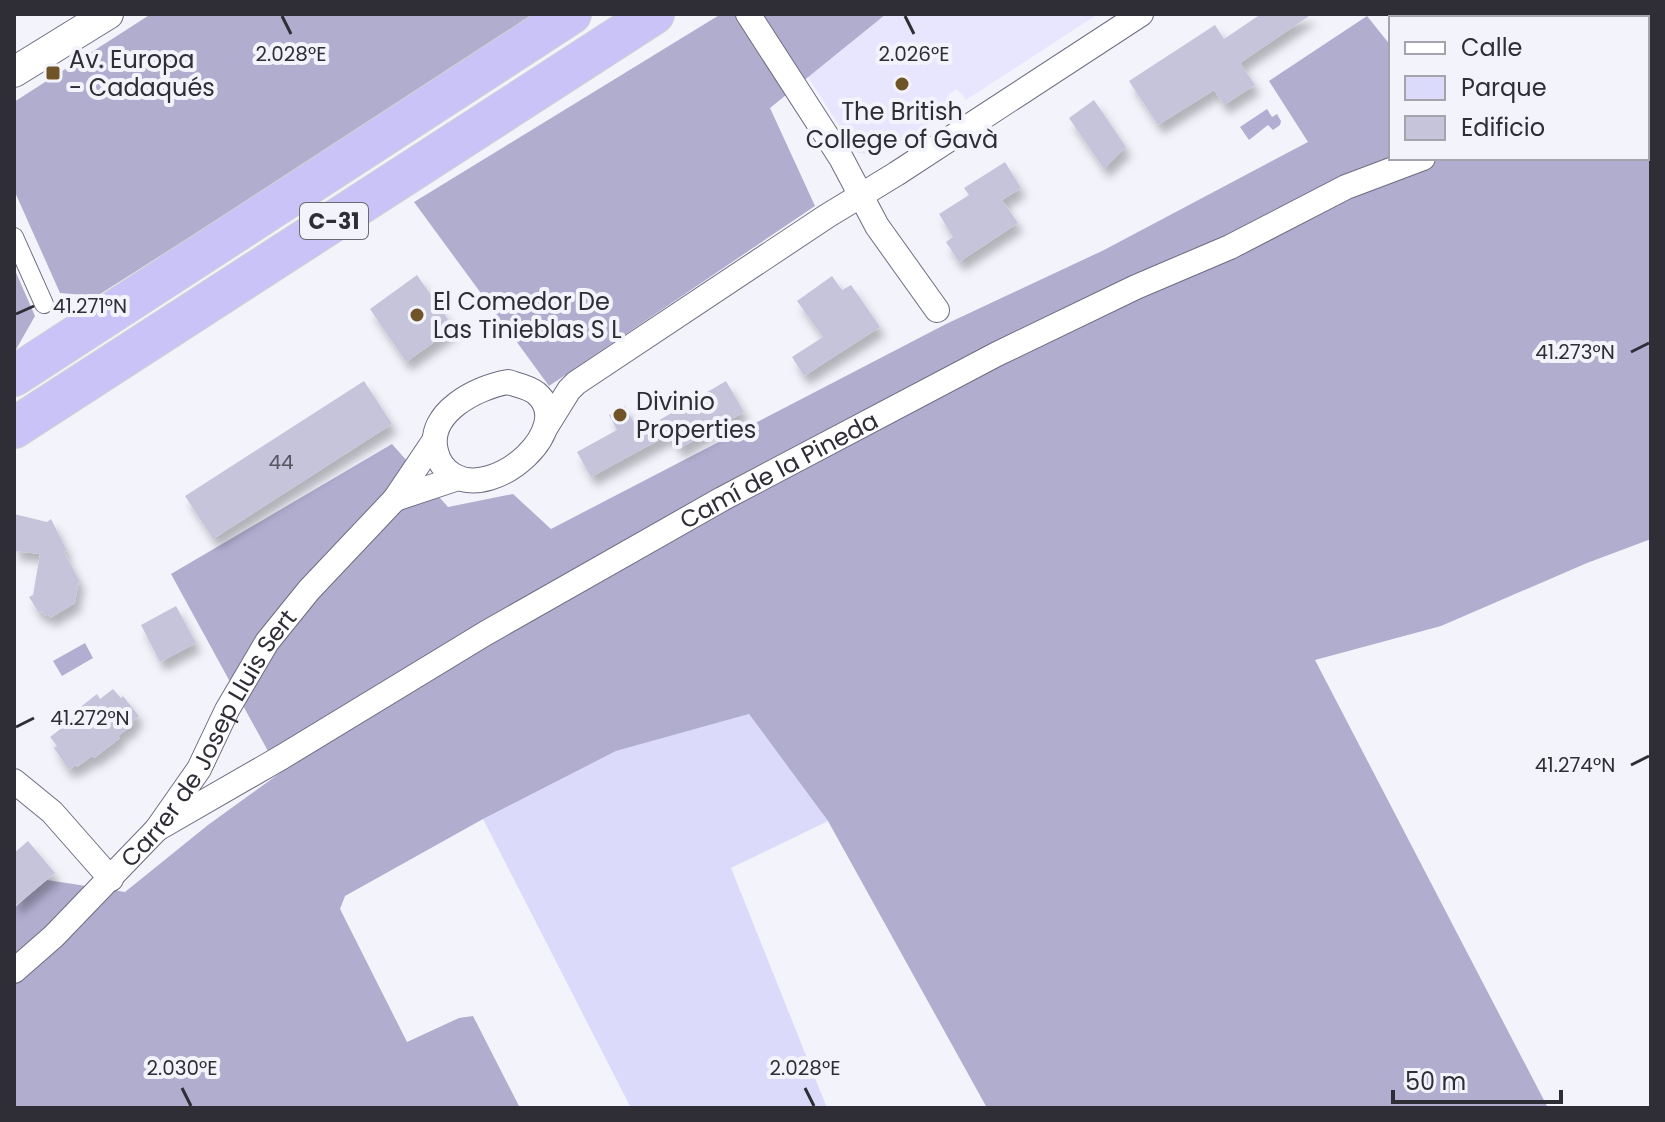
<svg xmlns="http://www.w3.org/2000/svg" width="1665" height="1122" viewBox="0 0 1665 1122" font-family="Poppins,sans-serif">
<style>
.built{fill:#e8e6ff}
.green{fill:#dcdafa}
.forest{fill:#b0adcf}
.water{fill:#b1aed1}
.building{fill:#c6c4db;filter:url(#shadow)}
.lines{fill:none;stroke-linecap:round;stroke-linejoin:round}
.pedestrian-casing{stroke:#6e6c81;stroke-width:20}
.minor-casing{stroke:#6e6c81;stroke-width:26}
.tertiary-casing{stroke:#6e6c81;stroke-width:32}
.trunk-casing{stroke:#d1d1d3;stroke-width:42}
.pedestrian{stroke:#fff;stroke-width:18}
.minor{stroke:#fff;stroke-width:24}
.tertiary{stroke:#fff;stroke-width:30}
.trunk{stroke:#cac3f8;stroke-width:40}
.ticks{fill:none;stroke:#2f2e37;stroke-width:3}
.poi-dot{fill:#6e5426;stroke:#f3f3fc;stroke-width:3}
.labels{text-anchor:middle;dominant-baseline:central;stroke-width:8;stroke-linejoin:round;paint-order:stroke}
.number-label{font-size:20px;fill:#555460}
.shield{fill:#f3f3fc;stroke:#6a6972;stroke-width:2}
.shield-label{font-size:22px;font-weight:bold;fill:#2f2e37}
.poi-label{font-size:24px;fill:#2f2e37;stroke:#f3f3fc;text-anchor:start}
.street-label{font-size:24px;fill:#2f2e37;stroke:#f3f3fc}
.ticks-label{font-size:20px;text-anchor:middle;fill:#2f2e37;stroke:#f3f3fc;stroke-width:8;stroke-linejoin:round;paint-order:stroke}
</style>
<defs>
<filter id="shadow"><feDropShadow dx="5" dy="9" stdDeviation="4" flood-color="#0004"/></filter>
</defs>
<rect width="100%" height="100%" fill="#f3f3fc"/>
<!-- built -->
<path class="built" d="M 768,14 L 1098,14 L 966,100 L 957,89 L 947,96 L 954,108 L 876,157 L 856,152 Z"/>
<!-- green -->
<path class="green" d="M 749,714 L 828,821 L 731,868 L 827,1108 L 631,1108 L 483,819 L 616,751 Z"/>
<!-- forest -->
<path class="forest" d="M 151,14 L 541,14 L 97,296 L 60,293 L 14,190 L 14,102 Z
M 721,14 L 886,14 L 770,108 L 815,206 L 549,386 L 414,202 Z
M 1581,14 L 1651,14 L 1651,539 L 1587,563 L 1441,626 L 1315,660 L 1548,1108 L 987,1108 L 828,821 L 749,714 L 616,751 L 483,819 L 345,896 L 340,909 L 407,1042 L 459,1018 L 473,1016 L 520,1108 L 14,1108 L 14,908 L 47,880 L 125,892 L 208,825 L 280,773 L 171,574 L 392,444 L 448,507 L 513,494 L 551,529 L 946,324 L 1104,250 L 1308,142 L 1269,81 L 1367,16 L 1391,46 L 1391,158 L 1647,158 L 1647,18 L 1573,18 Z
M 14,268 L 35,316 L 14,353 Z"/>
<!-- water -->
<path class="water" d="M 1267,109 L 1272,117 L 1277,114 L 1281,121 L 1280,125 L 1273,130 L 1268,125 L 1249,140 L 1240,127 Z
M 85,643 L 93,658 L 62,676 L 53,661 Z"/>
<!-- building -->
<path class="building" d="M 1261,14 L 1312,14 L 1240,63 L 1255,85 L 1224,105 L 1214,90 L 1158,125 L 1129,81 L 1215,25 L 1224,39 Z
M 1094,100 L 1126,147 L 1104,169 L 1069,118 Z
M 1005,162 L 1021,188 L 1002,200 L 1018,223 L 959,262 L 946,242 L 953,237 L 939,214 L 969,195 L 964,188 Z
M 417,275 L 454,328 L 406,362 L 370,309 Z
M 832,276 L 842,290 L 851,285 L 880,327 L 804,376 L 792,357 L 823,337 L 797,301 Z
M 364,381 L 392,424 L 213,539 L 185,496 Z
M 726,381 L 744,412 L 679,449 L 670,434 L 591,477 L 577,452 L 617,430 L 609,415 L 625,406 L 639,432 Z
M 14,514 L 47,522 L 51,519 L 67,551 L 64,552 L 79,580 L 75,603 L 50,618 L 48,614 L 45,616 L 42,611 L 39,613 L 29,597 L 33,595 L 40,554 L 14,551 Z
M 176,606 L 196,643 L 160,662 L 141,625 Z
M 113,689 L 121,698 L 123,696 L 139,716 L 132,722 L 134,724 L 118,736 L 120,738 L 94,758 L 92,756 L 77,767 L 75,765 L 69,770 L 54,748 L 57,746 L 50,737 L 63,727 L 60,723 L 97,694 L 100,699 Z
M 28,841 L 55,873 L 14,907 L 14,853 Z"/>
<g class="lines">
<!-- pedestrian casing -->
<g class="pedestrian-casing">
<path id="pedestrian" d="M 14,237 L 44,304"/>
</g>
<!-- minor casing -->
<g class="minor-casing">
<g id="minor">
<path d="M 748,14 L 841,158 L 877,226 L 937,310"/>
<path d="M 1647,49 L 1651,46"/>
<path d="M 508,382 C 517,385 529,387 536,393 C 577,426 496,501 453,475 C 445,470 438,461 436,451 C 426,413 477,387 508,382 Z"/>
<path d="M 546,427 L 569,390 L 576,383 L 827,216 L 896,174 L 1141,14"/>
<path d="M 395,499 L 458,478"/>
<path d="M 14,781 L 52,812 L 111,879"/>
<path id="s1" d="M 157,829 L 282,757 L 486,633 L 722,499 L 997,354 L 1136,287 L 1230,247 L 1346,187 L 1423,158"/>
<path id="s2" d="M 14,971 L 54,936 L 157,829 L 199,769 L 227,710 L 267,642 L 309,590 L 395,499 L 434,441"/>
</g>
</g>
<!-- tertiary casing -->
<g class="tertiary-casing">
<path id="tertiary" d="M 14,72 L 108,14"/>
</g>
<!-- trunk casing -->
<g class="trunk-casing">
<path id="trunk" d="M 14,376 L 571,14
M 14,428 L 654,14"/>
</g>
<!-- pedestrian -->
<use href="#pedestrian" class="pedestrian"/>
<!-- minor -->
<use href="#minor" class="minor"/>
<!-- tertiary -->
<use href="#tertiary" class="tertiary"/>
<!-- trunk -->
<use href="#trunk" class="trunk"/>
</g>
<!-- ticks -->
<path class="ticks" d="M 282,16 L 291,34M 905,16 L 914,34M 16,314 L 34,306M 1631,352 L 1649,343M 16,727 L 34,718M 1631,765 L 1649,756M 182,1088 L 191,1106M 805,1088 L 814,1106"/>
<!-- markers -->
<g class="poi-dot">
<rect x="45" y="65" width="16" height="16" rx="4"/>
<circle cx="902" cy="84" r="8"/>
<circle cx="417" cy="315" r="8"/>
<circle cx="620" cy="415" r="8"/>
</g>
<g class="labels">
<!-- number labels -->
<g class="number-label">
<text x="281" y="462">44</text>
</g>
<!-- shield labels -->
<rect class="shield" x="300" y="203" width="68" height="36" rx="6"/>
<g class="shield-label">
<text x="334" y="221">C-31</text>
</g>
<!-- poi labels -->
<g class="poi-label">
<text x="69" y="59">Av. Europa<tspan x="69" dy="28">- Cadaqués</tspan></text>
<text x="902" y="111" text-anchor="middle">The British<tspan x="902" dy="28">College of Gavà</tspan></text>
<text x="433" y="301">El Comedor De<tspan x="433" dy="28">Las Tinieblas S L</tspan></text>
<text x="636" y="401">Divinio<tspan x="636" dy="28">Properties</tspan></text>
</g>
<!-- street labels -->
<g class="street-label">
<text stroke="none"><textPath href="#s1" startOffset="718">Camí de la Pineda</textPath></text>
<text stroke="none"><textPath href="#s2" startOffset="306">Carrer de Josep Lluis Sert</textPath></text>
</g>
</g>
<g class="ticks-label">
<text x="291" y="61">2.028°E</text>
<text x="914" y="61">2.026°E</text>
<text x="90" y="313">41.271°N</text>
<text x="1575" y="359">41.273°N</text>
<text x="90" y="725">41.272°N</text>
<text x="1575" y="772">41.274°N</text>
<text x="182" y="1075">2.030°E</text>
<text x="805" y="1075">2.028°E</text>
</g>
<!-- border -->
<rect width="1665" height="1122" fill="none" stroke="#2f2e37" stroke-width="32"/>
<!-- legend -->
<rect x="1389" y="16" width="260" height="144" fill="#f3f3fc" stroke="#a5a4ad" stroke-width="2"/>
<rect x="1405" y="42" width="40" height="12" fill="#ffffff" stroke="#a5a4ad" stroke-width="2"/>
<text x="1461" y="56" font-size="24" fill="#2f2e37">Calle</text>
<rect x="1405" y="76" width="40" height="24" fill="#dcdafa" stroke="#a5a4ad" stroke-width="2"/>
<text x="1461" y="96" font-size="24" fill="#2f2e37">Parque</text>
<rect x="1405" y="116" width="40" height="24" fill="#c6c4db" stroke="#a5a4ad" stroke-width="2"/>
<text x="1461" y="136" font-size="24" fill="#2f2e37">Edificio</text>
<!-- scale -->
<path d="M1393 1090v12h168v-12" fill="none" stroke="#2f2e37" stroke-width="4"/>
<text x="1405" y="1090" font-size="24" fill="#2f2e37" stroke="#f3f3fc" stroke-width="6" paint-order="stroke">50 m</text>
</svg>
